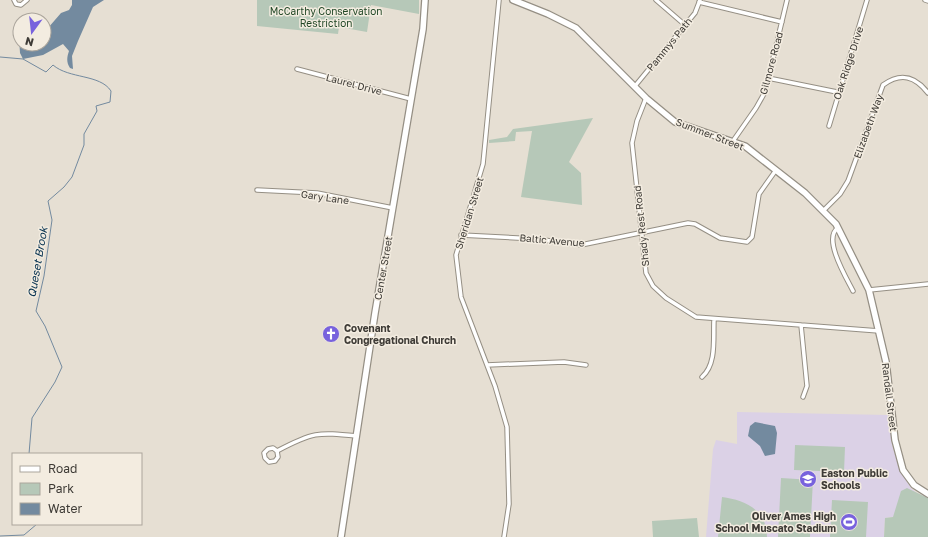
<svg xmlns="http://www.w3.org/2000/svg" width="928" height="537" viewBox="0 0 928 537" font-family="'Golos Text',sans-serif">
<style>
.education{fill:#dbd1e6}
.green{fill:#b6c8b8}
.water{fill:#738a9f}
.lines{fill:none;stroke-linecap:round;stroke-linejoin:round}
.stream{stroke:#738a9f;stroke-width:1}
.street-casing{stroke:#958f84;stroke-width:5.5}
.secondary-casing{stroke:#958f84;stroke-width:8}
.street{stroke:#fff;stroke-width:3.5}
.secondary{stroke:#fff;stroke-width:5.5}
.labels{text-anchor:middle;dominant-baseline:central;stroke-width:3;stroke-linejoin:round;paint-order:stroke}
.park-label{font-size:10px;fill:#224827;stroke:#f3ece0}
.street-label{font-size:10px;fill:#3e3b36;stroke:#f3ece0}
.poi-label{font-size:10px;font-weight:bold;fill:#3e3b36;stroke:#f3ece0;text-anchor:start}
.water-label{font-size:11px;font-style:italic;fill:#073250;stroke:#f3ece0}
</style>
<rect width="100%" height="100%" fill="#e6dfd3"/>
<!-- education -->
<path class="education" d="M 737,412 L 889,415 L 892,445 L 900,471 L 911,488 L 917,493 L 928,498 L 928,512 L 885,518 L 884,537 L 706,537 L 713,449 L 716,440 L 737,444 Z"/>
<!-- green -->
<path class="green" d="M 257,0 L 419,0 L 419,14 L 371,5 L 367,32 L 339,27 L 338,34 L 257,26 Z
M 593,118 L 569,162 L 581,173 L 582,205 L 521,197 L 532,131 L 516,132 L 515,141 L 489,143 L 489,140 L 507,137 L 513,129 Z
M 795,445 L 845,447 L 844,472 L 794,470 Z
M 781,478 L 813,480 L 810,537 L 778,537 Z
M 907,488 L 928,498 L 928,537 L 884,537 L 885,518 L 893,517 L 901,491 Z
M 722,497 C 745,500 767,510 767,537 L 718,537 Z
M 832,500 L 868,502 L 866,537 L 830,537 Z
M 697,518 L 699,537 L 653,537 L 652,521 Z"/>
<!-- water -->
<path class="water" d="M 72,0 L 104,0 L 93,7 L 78,41 L 72,56 L 73,69 L 70,68 C 66,62 67,57 69,51 L 63,44 L 43,55 L 23,59 L 20,53 L 19,37 L 20,44 L 44,44 L 44,36 L 48,36 L 48,28 L 61,13 L 69,10 L 72,5 Z
M 755,422 L 775,426 L 777,433 L 775,454 L 765,456 L 760,446 L 748,436 L 750,426 Z"/>
<g class="lines">
<!-- stream -->
<path class="stream" d="M 0,57 L 23,59 L 46,72 L 53,65 C 69,79 100,74 111,91 L 110,102 L 96,106 L 97,111 L 84,134 L 84,145 L 72,177 L 64,187 L 48,201 L 52,220 L 44,276 L 36,311 L 45,326 L 62,367 L 55,382 L 32,418 L 29,454
M 0,536 L 24,535 L 37,524"/>
<!-- street casing -->
<g class="street-casing">
<path id="street" d="M 14,0 L 16,4 L 21,5 L 27,0
M 499,0 L 483,164 L 456,255 L 461,297 L 495,386 L 507,427 L 509,504 L 504,537
M 656,0 L 685,25
M 925,0 L 928,1
M 699,2 L 782,22
M 297,69 L 411,99
M 768,78 L 837,92
M 635,86 L 695,13 L 700,0
M 646,98 L 637,121 L 632,143 L 646,273 L 653,286 L 666,298 L 696,317 L 879,331
M 829,126 L 867,0
M 733,141 L 756,108 L 765,92 L 787,0
M 257,190 L 317,193 L 393,208
M 824,210 L 840,194 L 848,181 L 883,85 C 901,72 915,76 928,93
M 838,228 C 822,238 847,279 853,291
M 461,235 L 536,239 L 581,245 L 688,223 L 695,224 L 720,238 L 747,242 L 752,237 L 759,194 L 776,170
M 869,290 L 928,284
M 801,325 L 807,386 L 803,397
M 487,365 L 564,362 L 586,365
M 702,377 C 717,364 713,338 714,320
M 277,451 L 273,448 L 268,449 L 264,453 L 265,458 L 269,462 L 275,461 L 278,457 L 277,451 C 313,432 317,432 357,436"/>
</g>
<!-- secondary casing -->
<g class="secondary-casing">
<path id="secondary" d="M 513,0 L 548,14 L 576,28 L 646,98 L 675,122 L 745,146 L 805,193 L 836,224 L 869,290 L 886,362 L 895,440 L 903,470 L 914,485 L 928,494
M 341,537 L 375,313 L 423,29 L 425,0"/>
</g>
<!-- street -->
<use href="#street" class="street"/>
<!-- secondary -->
<use href="#secondary" class="secondary"/>
</g>
<!-- icons -->
<defs>
<g id="church-disc" transform="scale(0.9)"><circle r="9.5" fill="#7862dd" stroke="#f3ece0"/><path d="M-1.2-6h2.4v3.5h3.3v2.4h-3.3V6h-2.4V-.1h-3.3v-2.4h3.3Z" fill="#fff"/></g>
<g id="school-disc" transform="scale(0.9)"><circle r="9.5" fill="#7862dd" stroke="#f3ece0"/><path d="M0-5L7-2L0 1L-7-2ZM-4 1L0 2.5L4 1V4Q0 6-4 4Z" fill="#fff"/></g>
<g id="stadium-disc" transform="scale(0.9)"><circle r="9.5" fill="#7862dd" stroke="#f3ece0"/><path d="M0-5a6.5 5 0 1 0 0 10a6.5 5 0 1 0 0-10ZM-3.5-1.8h7v3.6h-7Z" fill="#fff"/></g>
</defs>
<g fill-rule="evenodd">
<use href="#church-disc" x="331" y="334"/>
<use href="#school-disc" x="808" y="479"/>
<use href="#stadium-disc" x="849" y="522"/>
</g>
<g class="labels">
<!-- park labels -->
<g class="park-label">
<text x="326" y="11">McCarthy Conservation<tspan x="326" dy="12">Restriction</tspan></text>
</g>
<!-- street labels -->
<g class="street-label">
<text transform="translate(669 44) rotate(-51)">Pammys Path</text>
<text transform="translate(771 63) rotate(-75)">Gilmore Road</text>
<text transform="translate(848 63) rotate(-72)">Oak Ridge Drive</text>
<text transform="translate(354 84) rotate(15)">Laurel Drive</text>
<text transform="translate(868 126) rotate(-70)">Elizabeth Way</text>
<text transform="translate(710 134) rotate(21)">Summer Street</text>
<text transform="translate(325 197) rotate(8)">Gary Lane</text>
<text transform="translate(469 213) rotate(-73)">Sheridan Street</text>
<text transform="translate(641 226) rotate(-96)">Shady Rest Road</text>
<text transform="translate(552 240) rotate(5)">Baltic Avenue</text>
<text transform="translate(383 268) rotate(-80)">Center Street</text>
<text transform="translate(890 397) rotate(83)">Randall Street</text>
</g>
<!-- poi labels -->
<g class="poi-label">
<text x="344" y="328">Covenant<tspan x="344" dy="12">Congregational Church</tspan></text>
<text x="821" y="473">Easton Public<tspan x="821" dy="12">Schools</tspan></text>
<text x="836" y="516" text-anchor="end">Oliver Ames High<tspan x="836" dy="12">School Muscato Stadium</tspan></text>
</g>
<!-- water labels -->
<g class="water-label">
<text transform="translate(37 262) rotate(-80)">Queset Brook</text>
</g>
</g>
<!-- legend -->
<rect x="12" y="453" width="130" height="72" fill="#f3ece0" stroke="#aba59c"/>
<rect x="20" y="466" width="20" height="6" fill="#ffffff" stroke="#aba59c"/>
<text x="48" y="473" font-size="12" fill="#3e3b36">Road</text>
<rect x="20" y="483" width="20" height="12" fill="#b6c8b8" stroke="#aba59c"/>
<text x="48" y="493" font-size="12" fill="#3e3b36">Park</text>
<rect x="20" y="503" width="20" height="12" fill="#738a9f" stroke="#aba59c"/>
<text x="48" y="513" font-size="12" fill="#3e3b36">Water</text>
<!-- north arrow -->
<g transform="translate(32 32) rotate(195)"><circle r="19" fill="#f3ece0" stroke="#aba59c"/>
<path d="M0-3L7 15L0 10L-7 15Z" fill="#7862dd"/>
<text y="-6" font-size="11" font-weight="bold" text-anchor="middle" fill="#3e3b36">N</text>
</g>
</svg>
